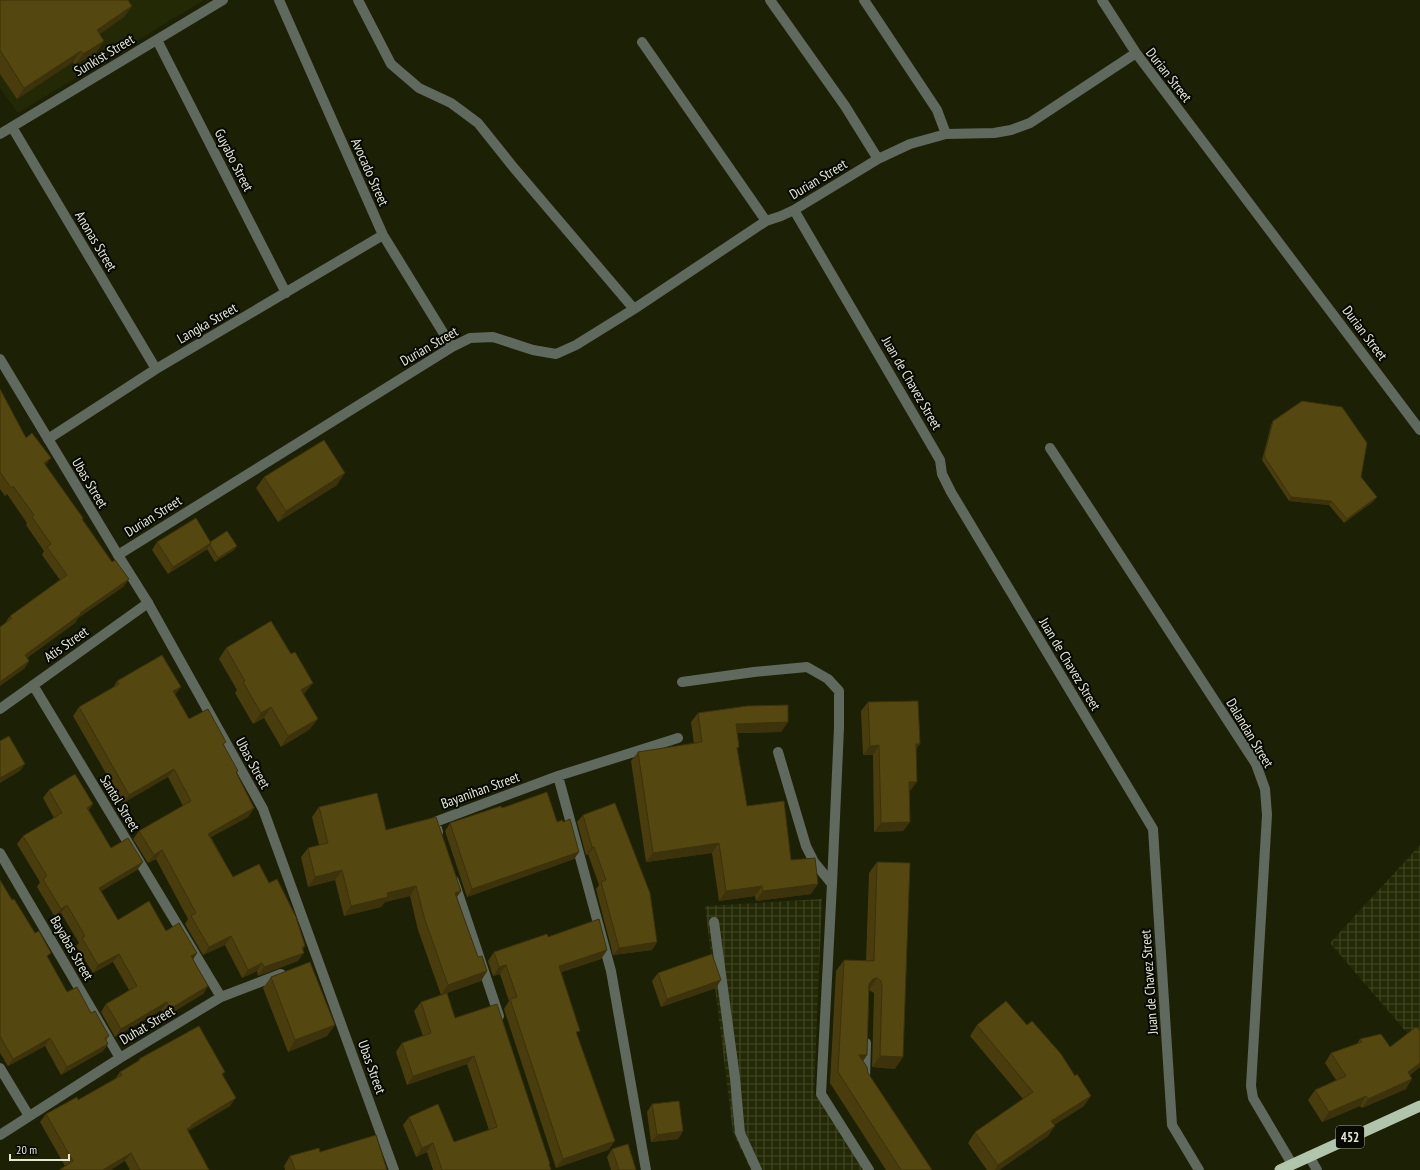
<svg xmlns="http://www.w3.org/2000/svg" width="1420" height="1170" viewBox="0 0 1420 1170" font-family="'PT Sans Narrow',sans-serif">
<style>
.built{fill:#242905}
.industrial{fill:url(#industrial-grid)}
.lines{fill:none;stroke-linecap:round;stroke-linejoin:round}
.service{stroke:#60695e;stroke-width:10}
.minor{stroke:#60695e;stroke-width:10}
.tertiary{stroke:#60695e;stroke-width:10}
.trunk{stroke:#b0c5ac;stroke-width:11}
.wall{fill:#493d0e}
.shaded-wall{fill:#3c320b}
.building{fill:#554710;stroke:#3c320b}
.labels{text-anchor:middle;dominant-baseline:central;stroke-width:4;stroke-linejoin:round;paint-order:stroke}
.shield{fill:#070902;stroke:#a1a496;stroke-width:1}
.shield-label{font-size:13px;font-weight:bold;fill:#e3e7d6}
.street-label{font-size:14px;fill:#e3e7d6;stroke:#070902}
</style>
<defs>
<pattern id="industrial-grid" width="8" height="8" patternUnits="userSpaceOnUse"><rect width="8" height="8" fill="#242905"/><path d="M0 4h8M4 0v8" fill="none" stroke="#444829"/></pattern>
</defs>
<rect width="100%" height="100%" fill="#1c2005"/>
<!-- built -->
<path class="built" d="M 0,0 L 204,0 L 18,113 L 0,88 Z"/>
<!-- industrial -->
<path class="industrial" d="M 1420,845 L 1420,1048 L 1330,943 Z
M 822,899 L 814,1092 L 864,1170 L 751,1170 L 733,1133 L 705,906 Z"/>
<g class="lines">
<!-- service -->
<path class="service" d="M 839,728 L 832,884 L 821,1094 L 869,1170
M 778,752 L 806,846 L 814,862 L 832,884
M 714,922 L 735,1078 L 740,1133 L 757,1170
M 865,1079 L 866,1043"/>
<!-- minor -->
<path class="minor" d="M 279,0 L 383,235 L 452,347
M 358,0 L 391,64 L 419,88 L 451,103 L 478,123 L 514,168 L 634,309
M 770,0 L 845,106 L 878,159
M 864,0 L 937,110 L 946,134
M 1102,0 L 1136,53
M 157,40 L 286,293
M 642,42 L 766,221
M 12,127 L 156,369
M 0,134 L 223,0
M 794,210 L 940,460 L 942,474 L 951,492 L 1153,829 L 1172,1125 L 1199,1170
M 48,439 L 156,369 L 383,235
M 1050,448 L 1256,764 L 1265,789 L 1267,815 L 1251,1086 L 1253,1098 L 1292,1164
M 118,555 L 452,347 L 470,338 L 493,337 L 533,350 L 556,354 L 576,345 L 634,309 L 766,221 L 781,216 L 794,210 L 878,159 L 910,144 L 946,134 L 994,133 L 1011,130 L 1030,123 L 1136,53 L 1420,430
M 682,682 L 754,672 L 807,667 L 828,679 L 839,691 L 839,728
M 33,685 L 221,997
M 0,709 L 148,603
M 558,776 L 611,971 L 646,1170
M 438,832 L 435,822 L 558,776 L 678,738
M 0,853 L 120,1058
M 454,881 L 499,1016
M 0,1068 L 29,1116
M 0,1135 L 120,1058 L 221,997 L 281,974
M 1309,1156 L 1317,1170"/>
<!-- tertiary -->
<path class="tertiary" d="M 0,359 L 118,555 L 148,603 L 263,809 L 394,1170"/>
<!-- trunk -->
<path class="trunk" d="M 1280,1170 L 1420,1106"/>
</g>
<!-- wall -->
<path class="wall" d="M 0,0 L 132,6 L 124,17 L 99,34 L 104,41 L 96,52 L 75,65 L 73,62 L 17,99 L 0,74 Z
M 0,389 L 26,438 L 82,520 L 112,562 L 129,579 L 123,587 L 78,618 L 75,623 L 27,658 L 29,661 L 24,669 L 5,623 L 10,616 L 60,580 L 42,555 L 44,551 L 26,525 L 27,523 L 7,494 L 5,496 L 0,489 Z
M 1273,421 L 1374,501 L 1344,523 L 1329,505 L 1289,501 L 1262,460 L 1271,425 Z
M 264,477 L 337,485 L 278,522 L 256,488 Z
M 157,542 L 210,542 L 237,546 L 234,550 L 215,562 L 207,549 L 206,550 L 168,574 L 152,550 Z
M 226,648 L 305,693 L 303,694 L 310,729 L 281,747 L 264,718 L 253,724 L 235,693 L 237,690 L 219,659 Z
M 117,681 L 175,695 L 189,719 L 224,745 L 236,773 L 254,808 L 248,817 L 211,837 L 233,877 L 269,883 L 305,946 L 303,949 L 298,961 L 258,976 L 257,971 L 242,978 L 225,945 L 203,955 L 185,924 L 188,919 L 156,859 L 148,863 L 133,839 L 139,831 L 183,806 L 168,777 L 123,803 L 73,716 L 79,707 L 113,688 Z
M 868,702 L 916,750 L 910,791 L 909,791 L 910,822 L 903,831 L 874,832 L 873,755 L 863,755 L 861,711 Z
M 698,713 L 788,722 L 781,732 L 737,733 L 737,750 L 747,806 L 791,860 L 811,894 L 756,901 L 755,896 L 719,901 L 712,853 L 646,862 L 631,761 L 638,752 L 694,744 L 691,722 Z
M 49,790 L 93,804 L 89,810 L 111,848 L 143,862 L 137,870 L 101,891 L 118,920 L 166,931 L 197,953 L 193,959 L 208,986 L 203,994 L 165,1017 L 161,1010 L 115,1037 L 101,1012 L 106,1004 L 129,990 L 113,962 L 93,973 L 76,946 L 79,943 L 61,913 L 55,917 L 37,887 L 40,882 L 17,844 L 23,836 L 54,818 L 43,798 Z
M 319,807 L 386,830 L 461,891 L 457,897 L 478,957 L 487,971 L 481,981 L 441,995 L 418,930 L 410,896 L 385,902 L 381,907 L 344,916 L 335,880 L 308,887 L 301,857 L 308,848 L 319,845 L 312,817 Z
M 502,808 L 557,822 L 579,852 L 574,859 L 467,897 L 445,831 L 450,823 Z
M 583,815 L 657,942 L 652,950 L 613,955 L 596,889 L 599,885 L 588,854 L 586,855 L 577,822 Z
M 877,862 L 895,1069 L 872,1067 L 874,996 L 874,993 L 869,990 L 867,1055 L 863,1061 L 868,1073 L 932,1170 L 886,1170 L 830,1083 L 836,971 L 844,960 L 866,961 L 869,873 Z
M 0,880 L 12,900 L 48,958 L 67,992 L 91,1013 L 109,1036 L 106,1040 L 108,1044 L 103,1051 L 61,1075 L 45,1046 L 8,1066 L 0,1053 Z
M 548,937 L 607,950 L 601,959 L 561,972 L 577,1035 L 615,1141 L 608,1150 L 556,1168 L 504,1009 L 509,1001 L 500,974 L 493,976 L 488,961 L 494,952 Z
M 658,973 L 716,988 L 661,1007 L 652,981 Z
M 271,977 L 327,1036 L 288,1052 L 263,988 Z
M 421,1002 L 455,1018 L 549,1165 L 551,1170 L 433,1170 L 427,1152 L 416,1157 L 403,1125 L 409,1117 L 454,1142 L 489,1130 L 467,1064 L 407,1085 L 396,1052 L 402,1043 L 423,1036 L 414,1011 Z
M 977,1025 L 1084,1106 L 1054,1125 L 1048,1136 L 999,1170 L 987,1170 L 968,1143 L 975,1132 L 1023,1099 L 970,1036 Z
M 1420,1031 L 1420,1067 L 1410,1075 L 1406,1089 L 1362,1108 L 1360,1106 L 1322,1122 L 1308,1100 L 1315,1090 L 1336,1080 L 1325,1063 L 1331,1053 L 1357,1044 L 1360,1039 L 1390,1047 Z
M 139,1059 L 223,1075 L 230,1106 L 188,1131 L 209,1170 L 130,1170 L 125,1161 L 65,1166 L 40,1122 L 46,1114 L 78,1100 L 115,1079 L 120,1072 L 137,1062 Z
M 652,1104 L 683,1131 L 678,1139 L 651,1142 L 647,1112 Z
M 612,1149 L 636,1170 L 611,1170 L 607,1157 Z
M 320,1152 L 387,1170 L 285,1170 L 284,1166 L 290,1156 Z"/>
<!-- shaded-wall -->
<path class="shaded-wall" d="M 132,6 L 124,17 L 89,42 L 97,30 Z
M 104,41 L 96,52 L 75,65 L 83,54 Z
M 81,51 L 73,62 L 17,99 L 24,88 Z
M 51,458 L 45,466 L 44,463 Z
M 345,473 L 337,485 L 278,522 L 286,511 Z
M 1291,497 L 1331,501 L 1329,505 L 1289,501 Z
M 1377,497 L 1374,501 L 1344,523 L 1347,519 Z
M 211,543 L 206,550 L 168,574 L 173,567 Z
M 237,546 L 234,550 L 215,562 L 218,558 Z
M 129,579 L 123,587 L 78,618 L 75,623 L 19,663 L 25,655 L 80,613 Z
M 29,661 L 24,669 L 0,686 L 0,682 Z
M 313,683 L 305,693 L 293,700 L 301,690 Z
M 181,687 L 175,695 L 173,691 Z
M 271,707 L 264,718 L 253,724 L 261,713 Z
M 318,719 L 310,729 L 281,747 L 288,736 Z
M 788,722 L 781,732 L 729,733 L 736,724 Z
M 916,744 L 920,744 L 913,754 Z
M 879,745 L 873,755 L 863,755 L 870,746 Z
M 25,764 L 20,771 L 0,783 L 0,778 Z
M 174,769 L 168,777 L 123,803 L 129,795 Z
M 909,782 L 917,782 L 910,791 L 902,791 Z
M 93,804 L 87,812 L 87,808 Z
M 254,808 L 248,817 L 202,842 L 208,834 Z
M 910,822 L 903,831 L 874,832 L 881,823 Z
M 719,843 L 712,853 L 646,862 L 653,853 Z
M 592,847 L 594,847 L 588,854 L 586,855 Z
M 162,850 L 156,859 L 148,863 L 154,855 Z
M 579,852 L 574,859 L 467,897 L 472,889 Z
M 143,862 L 137,870 L 93,896 L 99,888 Z
M 342,870 L 335,880 L 308,887 L 315,877 Z
M 818,884 L 811,894 L 756,901 L 763,891 Z
M 416,886 L 410,896 L 385,902 L 381,907 L 344,916 L 351,906 L 387,893 Z
M 762,886 L 755,896 L 719,901 L 726,891 Z
M 461,891 L 454,901 L 455,893 Z
M 67,905 L 61,913 L 55,917 L 61,909 Z
M 231,936 L 225,945 L 203,955 L 209,947 Z
M 657,942 L 652,950 L 613,955 L 619,948 Z
M 607,950 L 601,959 L 553,975 L 559,966 Z
M 197,953 L 192,961 L 191,956 Z
M 304,953 L 298,961 L 258,976 L 264,967 Z
M 119,954 L 113,962 L 93,973 L 98,965 Z
M 262,963 L 257,971 L 242,978 L 248,970 Z
M 506,965 L 500,974 L 493,976 L 499,967 Z
M 487,971 L 481,981 L 441,995 L 448,985 Z
M 877,978 L 869,990 L 865,990 L 873,979 Z
M 721,980 L 716,988 L 661,1007 L 667,999 Z
M 208,986 L 203,994 L 165,1017 L 170,1009 Z
M 167,1002 L 161,1010 L 115,1037 L 121,1029 Z
M 335,1025 L 327,1036 L 288,1052 L 295,1040 Z
M 50,1038 L 45,1046 L 8,1066 L 13,1059 Z
M 108,1044 L 103,1051 L 61,1075 L 67,1067 Z
M 859,1055 L 867,1055 L 859,1067 Z
M 474,1056 L 467,1064 L 407,1085 L 413,1076 Z
M 880,1056 L 903,1057 L 895,1069 L 872,1067 Z
M 1420,1063 L 1420,1067 L 1401,1082 L 1408,1072 Z
M 1412,1079 L 1406,1089 L 1362,1108 L 1368,1099 Z
M 1091,1096 L 1084,1106 L 1044,1131 L 1051,1121 Z
M 1366,1096 L 1360,1106 L 1322,1122 L 1329,1112 Z
M 236,1098 L 230,1106 L 188,1131 L 181,1137 L 191,1125 Z
M 1055,1126 L 1048,1136 L 999,1170 L 995,1170 L 998,1165 Z
M 683,1131 L 678,1139 L 651,1142 L 657,1135 Z
M 615,1141 L 608,1150 L 556,1168 L 563,1159 Z
M 433,1143 L 427,1152 L 416,1157 L 422,1148 Z
M 131,1153 L 125,1161 L 111,1170 L 103,1170 Z"/>
<!-- building -->
<path class="building" d="M 0,0 L 128,0 L 132,6 L 97,30 L 104,41 L 83,54 L 81,51 L 24,88 L 0,50 Z
M 0,389 L 26,438 L 32,433 L 51,458 L 44,463 L 83,518 L 82,519 L 112,562 L 115,560 L 129,579 L 80,613 L 81,614 L 25,655 L 29,661 L 0,682 L 0,627 L 12,618 L 10,616 L 67,575 L 47,547 L 51,544 L 32,517 L 34,515 L 13,486 L 11,488 L 0,472 Z
M 1302,401 L 1342,407 L 1367,443 L 1361,477 L 1377,497 L 1347,519 L 1331,501 L 1291,497 L 1264,456 L 1273,421 Z
M 324,440 L 345,473 L 286,511 L 264,477 Z
M 196,518 L 211,543 L 173,567 L 157,542 Z
M 227,531 L 237,546 L 218,558 L 210,545 L 211,543 L 210,542 Z
M 271,621 L 291,654 L 295,652 L 313,683 L 301,690 L 318,719 L 288,736 L 271,707 L 261,713 L 243,682 L 245,681 L 226,648 Z
M 162,655 L 181,687 L 173,691 L 189,719 L 208,709 L 226,742 L 223,744 L 238,771 L 236,772 L 254,808 L 208,834 L 233,877 L 259,864 L 269,883 L 277,879 L 296,917 L 305,946 L 302,947 L 304,953 L 264,967 L 262,963 L 248,970 L 231,936 L 209,947 L 191,916 L 196,913 L 162,850 L 154,855 L 139,831 L 191,801 L 174,769 L 129,795 L 79,707 L 119,684 L 117,681 Z
M 918,701 L 920,744 L 916,744 L 917,782 L 909,782 L 910,822 L 881,823 L 879,745 L 870,746 L 868,702 Z
M 788,705 L 788,722 L 736,724 L 739,747 L 737,748 L 747,806 L 784,801 L 791,860 L 815,858 L 818,884 L 763,891 L 762,886 L 726,891 L 719,843 L 653,853 L 638,752 L 702,742 L 698,713 L 747,706 Z
M 9,736 L 25,764 L 0,778 L 0,741 Z
M 75,774 L 93,804 L 87,808 L 111,848 L 128,838 L 143,862 L 99,888 L 118,920 L 149,901 L 166,931 L 179,923 L 197,953 L 191,956 L 208,986 L 170,1009 L 167,1002 L 121,1029 L 106,1004 L 137,986 L 119,954 L 98,965 L 82,938 L 85,936 L 67,905 L 61,909 L 43,879 L 47,876 L 23,836 L 62,813 L 49,790 Z
M 547,792 L 557,822 L 562,820 L 563,822 L 570,819 L 579,852 L 472,889 L 450,823 L 501,806 L 502,808 Z
M 377,793 L 386,830 L 436,817 L 461,891 L 455,893 L 478,957 L 482,956 L 487,971 L 448,985 L 425,920 L 416,886 L 387,893 L 388,897 L 351,906 L 342,870 L 315,877 L 308,848 L 328,843 L 319,807 Z
M 615,803 L 650,893 L 657,942 L 619,948 L 601,882 L 606,880 L 594,847 L 592,847 L 583,815 Z
M 877,862 L 910,863 L 903,1057 L 880,1056 L 882,985 L 881,981 L 877,978 L 873,979 L 869,984 L 867,1055 L 859,1055 L 867,1067 L 868,1073 L 932,1170 L 901,1170 L 838,1072 L 844,960 L 874,961 Z
M 0,880 L 12,900 L 14,899 L 35,933 L 39,931 L 51,953 L 47,956 L 67,992 L 77,987 L 91,1013 L 95,1011 L 109,1036 L 105,1038 L 108,1044 L 67,1067 L 50,1038 L 13,1059 L 0,1036 Z
M 599,919 L 607,950 L 559,966 L 580,1031 L 576,1032 L 615,1141 L 563,1159 L 510,999 L 517,997 L 506,965 L 499,967 L 494,952 L 547,934 L 548,937 Z
M 712,954 L 721,980 L 667,999 L 658,973 Z
M 310,962 L 335,1025 L 295,1040 L 271,977 Z
M 447,993 L 455,1018 L 497,1004 L 550,1164 L 549,1164 L 551,1170 L 442,1170 L 433,1143 L 422,1148 L 409,1117 L 438,1104 L 454,1142 L 497,1127 L 474,1056 L 413,1076 L 402,1043 L 431,1033 L 421,1002 Z
M 1006,1001 L 1027,1025 L 1032,1021 L 1061,1054 L 1075,1076 L 1077,1074 L 1091,1096 L 1051,1121 L 1055,1126 L 998,1165 L 975,1132 L 1033,1092 L 977,1025 Z
M 199,1026 L 225,1072 L 222,1074 L 236,1098 L 191,1125 L 192,1126 L 187,1129 L 209,1170 L 140,1170 L 131,1153 L 103,1170 L 59,1170 L 73,1161 L 46,1114 L 77,1097 L 78,1100 L 122,1075 L 120,1072 L 140,1060 L 139,1059 Z
M 1416,1027 L 1420,1031 L 1420,1063 L 1408,1072 L 1412,1079 L 1368,1099 L 1366,1096 L 1329,1112 L 1315,1090 L 1346,1076 L 1331,1053 L 1362,1042 L 1360,1039 L 1381,1034 L 1390,1047 Z
M 679,1101 L 683,1131 L 657,1135 L 652,1104 Z
M 376,1135 L 387,1170 L 295,1170 L 290,1156 L 319,1148 L 320,1152 Z
M 628,1144 L 636,1170 L 619,1170 L 612,1149 Z"/>
<g class="labels">
<!-- shield labels -->
<rect class="shield" x="1336" y="1126" width="28" height="22" rx="3"/>
<g class="shield-label">
<text x="1350" y="1137">452</text>
</g>
<!-- street labels -->
<g class="street-label">
<text transform="translate(104 55) rotate(-31)">Sunkist Street</text>
<text transform="translate(1169 75) rotate(52)">Durian Street</text>
<text transform="translate(234 160) rotate(63)">Guyabo Street</text>
<text transform="translate(370 172) rotate(66)">Avocado Street</text>
<text transform="translate(818 179) rotate(-31)">Durian Street</text>
<text transform="translate(96 241) rotate(59)">Anonas Street</text>
<text transform="translate(207 323) rotate(-30)">Langka Street</text>
<text transform="translate(1365 333) rotate(53)">Durian Street</text>
<text transform="translate(429 346) rotate(-30)">Durian Street</text>
<text transform="translate(912 383) rotate(60)">Juan de Chavez Street</text>
<text transform="translate(90 483) rotate(59)">Ubas Street</text>
<text transform="translate(153 516) rotate(-32)">Durian Street</text>
<text transform="translate(66 644) rotate(-35)">Atis Street</text>
<text transform="translate(1070 664) rotate(59)">Juan de Chavez Street</text>
<text transform="translate(1250 733) rotate(59)">Dalandan Street</text>
<text transform="translate(253 763) rotate(61)">Ubas Street</text>
<text transform="translate(480 790) rotate(-20)">Bayanihan Street</text>
<text transform="translate(120 803) rotate(59)">Santol Street</text>
<text transform="translate(72 948) rotate(60)">Bayabas Street</text>
<text transform="translate(1149 982) rotate(-94)">Juan de Chavez Street</text>
<text transform="translate(147 1025) rotate(-31)">Duhat Street</text>
<text transform="translate(372 1067) rotate(70)">Ubas Street</text>
</g>
</g>
<!-- scale -->
<path d="M10 1154v6h59v-6" fill="none" stroke="#e3e7d6" stroke-width="2"/>
<text x="16" y="1154" font-size="12" fill="#e3e7d6" stroke="#070902" stroke-width="3" paint-order="stroke">20 m</text>
</svg>
